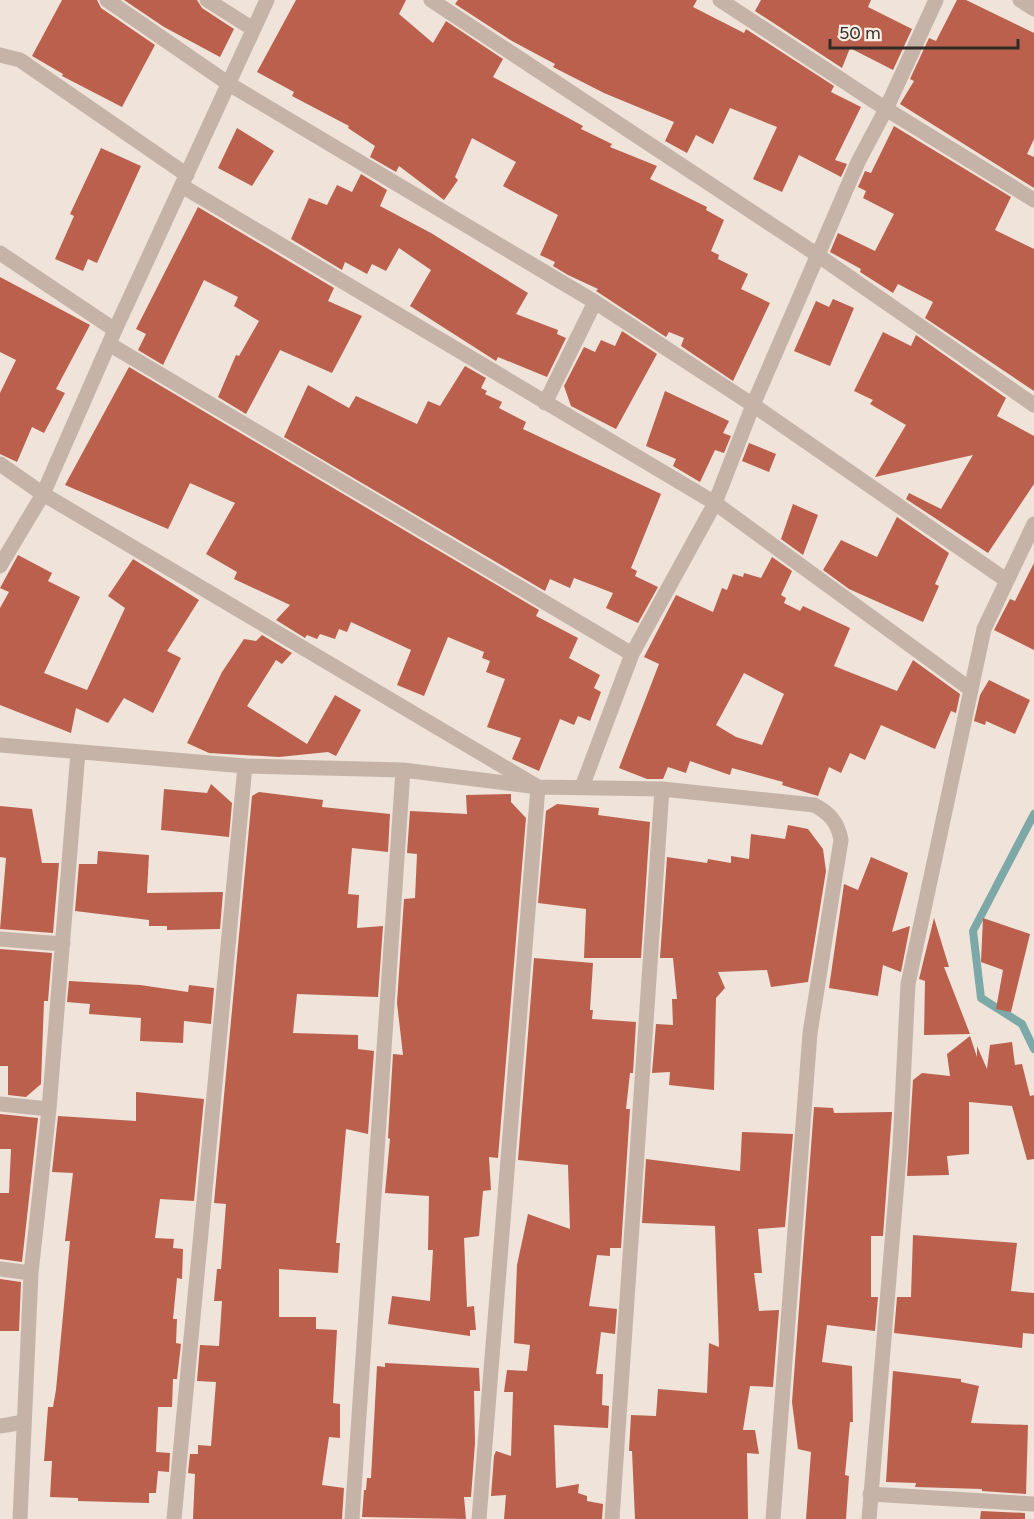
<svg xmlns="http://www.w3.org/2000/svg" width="1034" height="1519" viewBox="0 0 1034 1519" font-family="Figtree,sans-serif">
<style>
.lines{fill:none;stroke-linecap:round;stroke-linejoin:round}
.stream{stroke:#7ca9a7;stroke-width:8}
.building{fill:#ba604d;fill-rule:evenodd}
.street{stroke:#c5b3a7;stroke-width:15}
</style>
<rect width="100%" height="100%" fill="#efe3da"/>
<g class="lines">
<!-- stream -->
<path class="stream" d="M 1034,814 L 973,931 L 981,998 L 1022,1024 L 1034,1049"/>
</g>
<!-- building -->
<path class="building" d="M 62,0 L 97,0 L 101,8 L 155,45 L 122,107 L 62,76 L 63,74 L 32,56 Z
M 124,0 L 197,0 L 202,8 L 234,29 L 220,57 L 164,27 Z
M 296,0 L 406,0 L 399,14 L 433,43 L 446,21 L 503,59 L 493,77 L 583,126 L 581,129 L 612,144 L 610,147 L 657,166 L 650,179 L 707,207 L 706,210 L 724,220 L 711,251 L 719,255 L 718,259 L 748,274 L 741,289 L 770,303 L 733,381 L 681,346 L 684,338 L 669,332 L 666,337 L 596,291 L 598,289 L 568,275 L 553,266 L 555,262 L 540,255 L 558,215 L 503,186 L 516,162 L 472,138 L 455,177 L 458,180 L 444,200 L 399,166 L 396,172 L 370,157 L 375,146 L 348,128 L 349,126 L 292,96 L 294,92 L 257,72 Z
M 458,0 L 697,0 L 693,7 L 744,33 L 746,29 L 834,86 L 831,92 L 861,107 L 835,160 L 847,164 L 841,177 L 799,155 L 782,192 L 753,179 L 777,127 L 730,108 L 713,144 L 696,135 L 687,153 L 665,141 L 674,122 L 604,93 L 553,67 L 555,64 L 512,41 L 455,4 Z
M 761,0 L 871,0 L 868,7 L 912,29 L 893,70 L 850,48 L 842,68 L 755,11 Z
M 957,0 L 966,0 L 1034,33 L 1034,139 L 1027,154 L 1034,157 L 1034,188 L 900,104 L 914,81 L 910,79 L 929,38 L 936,41 Z
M 894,126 L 1011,197 L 995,230 L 1034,249 L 1034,391 L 925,318 L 933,302 L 898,284 L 893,293 L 860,272 L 861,269 L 830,252 L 838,233 L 875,251 L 894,214 L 863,198 L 866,191 L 858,187 L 865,171 L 871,173 Z
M 237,128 L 274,151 L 252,186 L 218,168 Z
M 101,148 L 141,166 L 97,263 L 88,259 L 83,271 L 55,259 L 74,216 L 70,214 Z
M 361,174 L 387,190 L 380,206 L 431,233 L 528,293 L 516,314 L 558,330 L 557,334 L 566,338 L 547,377 L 498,357 L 496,361 L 410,306 L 431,270 L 399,248 L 386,271 L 372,264 L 367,274 L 345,262 L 342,270 L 291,239 L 309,198 L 327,205 L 337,185 L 352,192 Z
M 198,207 L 334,288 L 328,301 L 362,316 L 332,373 L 280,350 L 246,414 L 218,397 L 236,355 L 239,356 L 259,321 L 234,306 L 238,297 L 204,280 L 163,365 L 138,350 L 146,334 L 136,329 Z
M 0,277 L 90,325 L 56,389 L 65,393 L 44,433 L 32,427 L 17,462 L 0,454 L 0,393 L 16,360 L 0,352 Z
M 833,299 L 854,308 L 830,366 L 794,351 L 816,301 L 829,307 Z
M 622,331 L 657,354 L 616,429 L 571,406 L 564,386 L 584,347 L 595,352 L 601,340 L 615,346 Z
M 883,332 L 911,346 L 916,335 L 1006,398 L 997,416 L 1034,436 L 1034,484 L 988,553 L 906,499 L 909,493 L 941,509 L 973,455 L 875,477 L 906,425 L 870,404 L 873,400 L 854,391 Z
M 465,366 L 486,378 L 481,388 L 487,391 L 485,394 L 502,402 L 499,408 L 526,422 L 523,429 L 661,494 L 631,568 L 637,571 L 635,576 L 658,587 L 638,623 L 606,608 L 613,593 L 574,578 L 570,588 L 550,579 L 545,591 L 284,437 L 308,385 L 349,408 L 356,396 L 417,424 L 428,401 L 440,406 Z
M 129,367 L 539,610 L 536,616 L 578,638 L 569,658 L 600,675 L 594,688 L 601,692 L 590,721 L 578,716 L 574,725 L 560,719 L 539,771 L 512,759 L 521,738 L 487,727 L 505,679 L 486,672 L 490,661 L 482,658 L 484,652 L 448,637 L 424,696 L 397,685 L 411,650 L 351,622 L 347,632 L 339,629 L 335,639 L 320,634 L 317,639 L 307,635 L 305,638 L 276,620 L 290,605 L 234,579 L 237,572 L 206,554 L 235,503 L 190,483 L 168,529 L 65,485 Z
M 665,391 L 729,421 L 723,433 L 731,436 L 724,453 L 715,450 L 700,482 L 673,466 L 676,459 L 646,446 Z
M 749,443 L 776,454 L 769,472 L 742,461 Z
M 793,504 L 818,515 L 803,555 L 781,539 Z
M 897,517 L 949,553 L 935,584 L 939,586 L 923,622 L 849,589 L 823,570 L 841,540 L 877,557 Z
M 18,555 L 52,573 L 48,581 L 80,597 L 44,673 L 87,690 L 125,608 L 108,596 L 133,559 L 199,600 L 167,651 L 181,658 L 153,713 L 124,698 L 108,723 L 76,708 L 71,733 L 0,705 L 0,608 L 9,592 L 0,588 Z
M 772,557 L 792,571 L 781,595 L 786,598 L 784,603 L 800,611 L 803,606 L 850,628 L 834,666 L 897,691 L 913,660 L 960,694 L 956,713 L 951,711 L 935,749 L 881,725 L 865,760 L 850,753 L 841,773 L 829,767 L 818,796 L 782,785 L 783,782 L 732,768 L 730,775 L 690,761 L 686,773 L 668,767 L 663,779 L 647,779 L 619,768 L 659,664 L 644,657 L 676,595 L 713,612 L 722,588 L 727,590 L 733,574 L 743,577 L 744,573 L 761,578 ZM 744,673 L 784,694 L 762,745 L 736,737 L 716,725 Z
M 1034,563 L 1034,650 L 994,630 L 1010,599 L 1015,601 Z
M 262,635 L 292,653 L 282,664 L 276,660 L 247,706 L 307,744 L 335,695 L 361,710 L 336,756 L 328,752 L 279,757 L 209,753 L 187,743 L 222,672 L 244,639 L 256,641 Z
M 989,680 L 1030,700 L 1015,734 L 986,721 L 985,725 L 974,721 L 980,695 Z
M 211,784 L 232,803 L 229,837 L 161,830 L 164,789 L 207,793 Z
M 259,792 L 323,800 L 322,807 L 390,814 L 388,852 L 352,848 L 348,894 L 359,895 L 357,928 L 383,926 L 378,997 L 297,994 L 293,1033 L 358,1035 L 358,1049 L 374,1051 L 368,1134 L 346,1129 L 336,1243 L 340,1243 L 338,1273 L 279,1269 L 279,1317 L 316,1317 L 316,1329 L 337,1330 L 333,1403 L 340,1404 L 340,1438 L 329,1437 L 322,1485 L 344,1488 L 342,1519 L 193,1519 L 195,1474 L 188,1473 L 190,1454 L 198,1454 L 198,1445 L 211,1446 L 216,1382 L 197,1381 L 200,1345 L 219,1346 L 222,1301 L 214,1301 L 217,1269 L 221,1269 L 226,1204 L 214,1203 L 252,796 Z
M 511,794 L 511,802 L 526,818 L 498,1158 L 489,1157 L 491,1190 L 483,1191 L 479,1236 L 464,1238 L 467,1307 L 474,1306 L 476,1330 L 470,1330 L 470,1336 L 388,1324 L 392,1296 L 430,1301 L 433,1250 L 428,1250 L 429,1196 L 385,1193 L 390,1139 L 388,1138 L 393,1054 L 403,1055 L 397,1003 L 404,899 L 415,898 L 417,854 L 407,853 L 410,811 L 467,814 L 466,795 Z
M 557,804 L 599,808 L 598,815 L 650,822 L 641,958 L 584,958 L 586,909 L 538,903 L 546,811 Z
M 0,806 L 32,809 L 42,863 L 59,863 L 53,933 L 0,929 L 6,858 L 0,857 Z
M 788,825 L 808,829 L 823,849 L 826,871 L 808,982 L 771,987 L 767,970 L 718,972 L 725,988 L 716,998 L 714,1090 L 669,1085 L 670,1072 L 652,1073 L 656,1024 L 673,1025 L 672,999 L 677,999 L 673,958 L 660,958 L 667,857 L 707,863 L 708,859 L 731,863 L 731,856 L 749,859 L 751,834 L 785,839 Z
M 98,851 L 149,855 L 147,893 L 223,892 L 220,929 L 167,930 L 167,926 L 149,926 L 149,920 L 75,911 L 79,864 L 97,864 Z
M 871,857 L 908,873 L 892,932 L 910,926 L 901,972 L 883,965 L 878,996 L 829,988 L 844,884 L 858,890 Z
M 934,918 L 949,967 L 944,967 L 970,1034 L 924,1035 L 925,981 L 919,979 Z
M 983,918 L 1030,934 L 1011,1012 L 996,1009 L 1003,970 L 981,962 Z
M 0,949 L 52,953 L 48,1001 L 44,1001 L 41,1084 L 26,1097 L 8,1095 L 8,1066 L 0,1066 Z
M 534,958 L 593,963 L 590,1010 L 593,1010 L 592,1019 L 636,1022 L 633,1073 L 630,1073 L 626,1109 L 630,1109 L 621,1248 L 610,1248 L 610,1256 L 597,1255 L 589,1306 L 617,1309 L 615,1334 L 601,1332 L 596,1374 L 603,1374 L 602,1405 L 609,1406 L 608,1428 L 554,1425 L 556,1488 L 579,1484 L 578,1493 L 587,1496 L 587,1501 L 603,1504 L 602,1519 L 504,1519 L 506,1495 L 491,1496 L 494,1456 L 496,1451 L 511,1456 L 513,1392 L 504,1392 L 507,1370 L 527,1371 L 530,1345 L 514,1343 L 517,1265 L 528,1214 L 570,1229 L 568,1165 L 518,1160 Z
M 69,981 L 140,985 L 188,992 L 189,985 L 214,988 L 211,1024 L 184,1021 L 183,1043 L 140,1041 L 141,1018 L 89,1014 L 90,1004 L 67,1002 Z
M 970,1036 L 977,1057 L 977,1046 L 987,1069 L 990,1045 L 1012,1042 L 1015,1065 L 1022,1064 L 1030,1096 L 1034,1095 L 1034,1159 L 1027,1160 L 1012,1106 L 969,1102 L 969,1154 L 947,1156 L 949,1175 L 907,1176 L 913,1080 L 922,1073 L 950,1076 L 947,1054 Z
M 136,1092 L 204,1099 L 194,1201 L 160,1199 L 155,1238 L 174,1239 L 173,1248 L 183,1249 L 182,1279 L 177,1278 L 173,1319 L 177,1319 L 176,1343 L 181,1344 L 177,1379 L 173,1379 L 172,1407 L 158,1407 L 156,1452 L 170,1453 L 169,1472 L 158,1471 L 156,1493 L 149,1493 L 149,1503 L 78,1501 L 78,1498 L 50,1497 L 52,1461 L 44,1461 L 48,1407 L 53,1407 L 56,1390 L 70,1241 L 65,1241 L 73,1173 L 52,1172 L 58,1116 L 136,1121 Z
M 814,1107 L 833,1108 L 834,1113 L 892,1112 L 883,1236 L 871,1236 L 871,1297 L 878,1297 L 875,1331 L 827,1325 L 822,1362 L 852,1366 L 853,1422 L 850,1422 L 845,1475 L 849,1476 L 846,1519 L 806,1519 L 811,1452 L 798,1449 L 792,1402 Z
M 0,1114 L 38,1118 L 22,1262 L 0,1259 L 0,1193 L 9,1193 L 11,1149 L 0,1149 Z
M 742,1132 L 793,1134 L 785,1227 L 758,1229 L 762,1273 L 754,1273 L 759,1311 L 779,1310 L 773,1387 L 750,1386 L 743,1430 L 755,1430 L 759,1454 L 747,1453 L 748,1519 L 635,1519 L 632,1451 L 629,1451 L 631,1415 L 656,1416 L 658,1389 L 707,1393 L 709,1343 L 719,1347 L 715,1226 L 642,1223 L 646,1159 L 740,1171 Z
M 913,1235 L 1017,1243 L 1011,1291 L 1034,1293 L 1034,1334 L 1023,1333 L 1022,1348 L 894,1333 L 897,1297 L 911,1297 Z
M 0,1279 L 21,1282 L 19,1331 L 0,1331 Z
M 385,1363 L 479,1368 L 480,1391 L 474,1391 L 475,1443 L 471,1497 L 464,1497 L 466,1519 L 362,1517 L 364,1490 L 366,1490 L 367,1478 L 371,1478 L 377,1366 L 385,1367 Z
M 893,1371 L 961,1379 L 961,1382 L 979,1386 L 971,1423 L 1028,1425 L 1026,1494 L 982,1491 L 982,1489 L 915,1487 L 916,1483 L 886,1482 Z
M 981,1511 L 1025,1513 L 1025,1519 L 980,1519 Z"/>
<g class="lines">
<!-- street -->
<path class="street" d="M 107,0 L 229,84 L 595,302 L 753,405 L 1006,580
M 207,0 L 253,29
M 431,0 L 819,256 L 1034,405
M 720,0 L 886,109 L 1034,200
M 1020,0 L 1034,9
M 0,55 L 20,60 L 187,175
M 182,186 L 715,503 L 970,689
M 0,253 L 115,330
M 109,344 L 632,654
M 545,403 L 595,302
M 0,464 L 43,494 L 538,787 L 479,1519
M 0,566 L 43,494 L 115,330 L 267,0
M 0,745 L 245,766 L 403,770 L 538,787 L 662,789 L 814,805 C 830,813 838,823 841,840 L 810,1033 L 773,1519
M 582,787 L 632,654 L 715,503 L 753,405 L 858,162 L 886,109 L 936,0
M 0,939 L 63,944
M 0,1104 L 49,1109
M 0,1269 L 31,1273
M 0,1426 L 24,1422
M 870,1494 L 1034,1504
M 20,1519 L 31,1273 L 49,1109 L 78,752
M 174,1519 L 245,766
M 352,1519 L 403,770
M 612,1519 L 662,789
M 869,1519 L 900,1146 L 908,984 L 984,629 L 1034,524"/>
</g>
<!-- scale -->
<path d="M830 39v9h188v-9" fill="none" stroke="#332a27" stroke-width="3"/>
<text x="839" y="39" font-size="18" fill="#332a27" stroke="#f7eee6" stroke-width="4.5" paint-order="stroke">50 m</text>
</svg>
